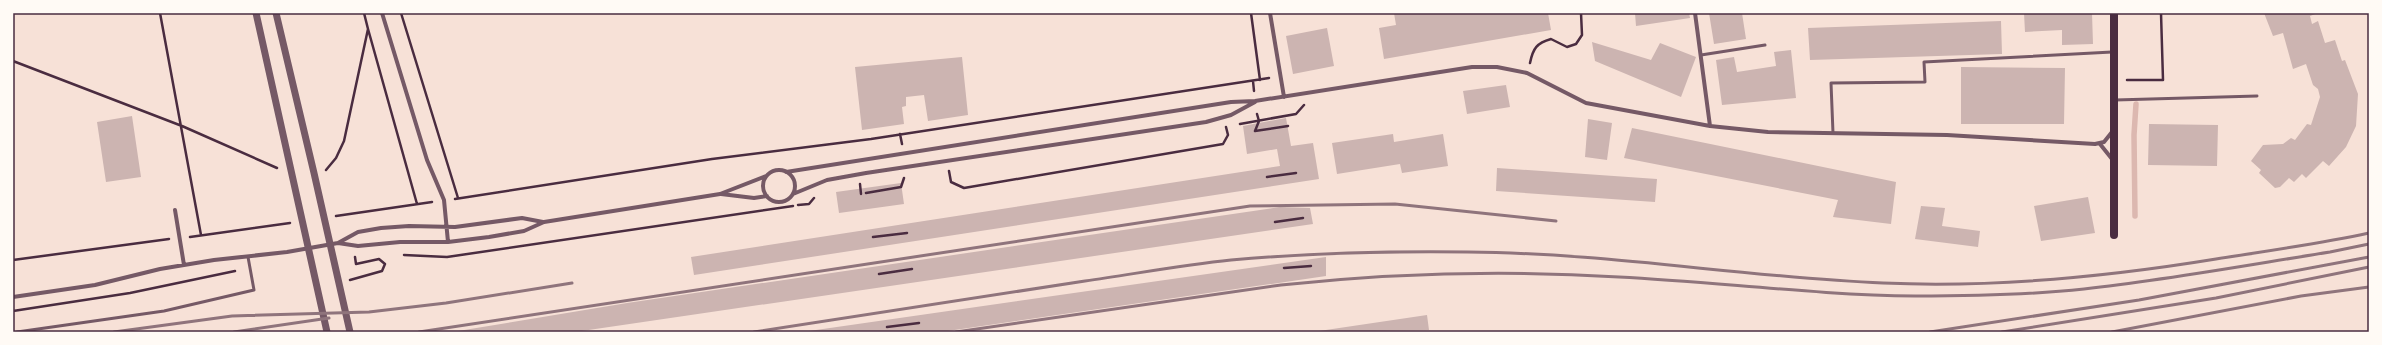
<svg xmlns="http://www.w3.org/2000/svg" width="2382" height="345" viewBox="0 0 2382 345" font-family="Jost,sans-serif">
<style>
.lines{fill:none;stroke-linecap:round;stroke-linejoin:round}
.stream{stroke:#dcb8b0;stroke-width:5.5}
.building{fill:#ccb4b1}
.path{stroke:#4a2c40;stroke-width:2.5}
.service{stroke:#755966;stroke-width:3}
.minor{stroke:#755966;stroke-width:4}
.tertiary{stroke:#755966;stroke-width:7}
.secondary{stroke:#4a2c40;stroke-width:8}
.rail{stroke:#8f747c;stroke-width:3}
.neatline{fill:none;stroke:#4a2c40;stroke-width:1.5}
</style>
<rect width="100%" height="100%" fill="#f7e1d7"/>
<g class="lines">
<!-- stream -->
<path class="stream" d="M 2135,216 L 2134,135 L 2136,104"/>
</g>
<!-- building -->
<path class="building" d="M 1394,13 L 1548,13 L 1551,30 L 1384,59 L 1379,28 L 1396,25 Z
M 1635,13 L 1689,13 L 1690,18 L 1636,26 Z
M 1709,13 L 1742,13 L 1746,39 L 1714,44 Z
M 2024,13 L 2092,13 L 2093,44 L 2062,45 L 2062,30 L 2025,32 Z
M 2264,13 L 2318,13 L 2310,16 L 2312,24 L 2318,21 L 2325,43 L 2335,40 L 2342,61 L 2345,60 L 2358,94 L 2356,126 L 2346,147 L 2329,166 L 2323,161 L 2306,178 L 2302,174 L 2294,182 L 2289,178 L 2280,187 L 2275,188 L 2259,173 L 2261,170 L 2251,161 L 2263,145 L 2283,144 L 2291,138 L 2295,140 L 2307,124 L 2311,125 L 2320,97 L 2318,89 L 2313,85 L 2306,64 L 2293,69 L 2283,33 L 2273,36 Z
M 2001,21 L 2002,54 L 1810,60 L 1808,28 Z
M 1327,28 L 1334,66 L 1293,74 L 1286,36 Z
M 1592,42 L 1651,60 L 1660,43 L 1696,57 L 1681,97 L 1595,61 Z
M 1791,50 L 1796,98 L 1722,105 L 1716,60 L 1734,57 L 1737,72 L 1776,66 L 1774,52 Z
M 962,57 L 968,115 L 928,121 L 924,95 L 906,97 L 906,106 L 902,107 L 904,124 L 862,130 L 855,67 Z
M 1961,67 L 2065,68 L 2064,124 L 1961,124 Z
M 1506,85 L 1510,107 L 1467,114 L 1463,91 Z
M 132,116 L 141,177 L 106,182 L 97,122 Z
M 1286,118 L 1291,146 L 1313,143 L 1319,179 L 694,275 L 691,257 L 1280,166 L 1277,149 L 1247,154 L 1243,126 Z
M 1588,119 L 1612,123 L 1607,160 L 1585,157 Z
M 2149,124 L 2218,125 L 2217,166 L 2148,165 Z
M 1632,128 L 1896,182 L 1891,224 L 1833,217 L 1838,200 L 1624,158 Z
M 1393,134 L 1394,142 L 1443,134 L 1448,166 L 1402,173 L 1400,164 L 1337,174 L 1332,143 Z
M 1497,168 L 1657,179 L 1655,202 L 1496,191 Z
M 901,183 L 904,204 L 839,213 L 836,192 Z
M 2088,197 L 2095,233 L 2041,241 L 2034,206 Z
M 1921,206 L 1945,208 L 1942,226 L 1980,231 L 1978,247 L 1915,239 Z
M 1280,207 L 1310,208 L 1313,224 L 575,332 L 452,332 L 627,303 Z
M 1326,257 L 1326,276 L 941,332 L 802,332 Z
M 1427,315 L 1429,330 L 1319,332 L 1319,331 Z"/>
<g class="lines">
<!-- path -->
<path class="path" d="M 160,13 L 201,235
M 401,13 L 458,198
M 1251,13 L 1260,80
M 368,29 L 417,204
M 13,61 L 182,126 L 277,168
M 1530,63 C 1533,48 1537,43 1551,39 L 1567,47 L 1576,44 L 1582,35 L 1581,13
M 2127,80 L 2163,80 L 2161,13
M 1253,81 L 1254,91
M 1257,114 L 1259,121 L 1255,131 L 1288,126
M 1240,124 L 1296,114 L 1304,105
M 900,134 L 902,144
M 326,170 L 336,158 L 344,141 L 368,29 L 364,13
M 949,171 L 951,182 L 964,188 L 1223,144 L 1228,135 L 1226,127
M 1267,177 L 1296,173
M 860,184 L 861,194
M 866,193 L 901,187 L 904,178
M 455,199 L 712,159 L 871,139 L 1269,78
M 798,205 L 809,204 L 814,198
M 336,216 L 432,202
M 1275,222 L 1303,218
M 190,237 L 290,223
M 873,237 L 907,233
M 404,255 L 447,257 L 793,206
M 13,260 L 169,239
M 1284,268 L 1311,266
M 879,274 L 912,269
M 350,280 L 382,271 L 385,264 L 379,259 L 356,264 L 355,257
M 13,311 L 130,293 L 235,271
M 887,327 L 919,323"/>
<!-- service -->
<path class="service" d="M 1701,55 L 1765,45
M 2115,100 L 2257,96
M 1833,133 L 1831,83 L 1925,82 L 1924,62 L 2112,52
M 17,332 L 164,311 L 254,290 L 248,257"/>
<!-- minor -->
<path class="minor" d="M 382,13 L 427,160 L 444,200 L 448,242
M 1270,13 L 1284,97
M 1695,13 L 1710,126
M 2100,144 L 2112,159
M763 186a16 16 0 1 1 32 0a16 16 0 1 1-32 0Z
M 786,172 L 1231,102 L 1255,101 L 1472,67 L 1497,67 L 1527,73 L 1586,103 L 1710,126 L 1768,132 L 1947,135 L 2095,144 L 2104,142 L 2112,132
M 721,194 L 754,198 L 767,196
M 793,194 L 827,180 L 866,173 L 1206,122 L 1231,115 L 1255,102
M 175,210 L 184,265
M 338,243 L 358,232 L 381,228 L 409,226 L 455,227 L 522,218 L 543,222
M 13,297 L 95,285 L 160,269 L 214,260 L 287,252 L 338,243 L 358,246 L 400,242 L 448,242 L 489,237 L 524,231 L 544,222 L 720,194 L 766,176"/>
<!-- tertiary -->
<path class="tertiary" d="M 256,13 L 327,332
M 276,13 L 314,173 L 350,332"/>
<!-- secondary -->
<path class="secondary" d="M 2114,235 L 2114,13"/>
<!-- rail -->
<path class="rail" d="M 114,332 L 232,316 L 369,312 L 446,303 L 572,283
M 234,332 L 329,318
M 419,332 L 1250,206 L 1395,204 L 1556,221
M 754,332 C 865,314 975,297 1085,281 C 1134,274 1182,265 1231,260 C 1309,253 1389,251 1468,252 C 1607,253 1744,277 1883,283 C 1995,288 2106,277 2216,259 C 2267,251 2318,244 2369,233
M 956,332 L 1281,285 C 1393,273 1507,270 1619,277 C 1718,282 1816,295 1915,296 C 1971,296 2028,295 2084,289 C 2166,280 2248,265 2330,252 L 2369,244
M 1930,332 L 2139,300 L 2369,257
M 2002,332 L 2216,298 L 2369,267
M 2112,332 L 2301,296 L 2369,287"/>
</g>
<!-- border -->
<rect width="2382" height="345" fill="none" stroke="#fffaf5" stroke-width="28"/>
<rect x="14" y="14" width="2354" height="317" class="neatline"/>
</svg>
